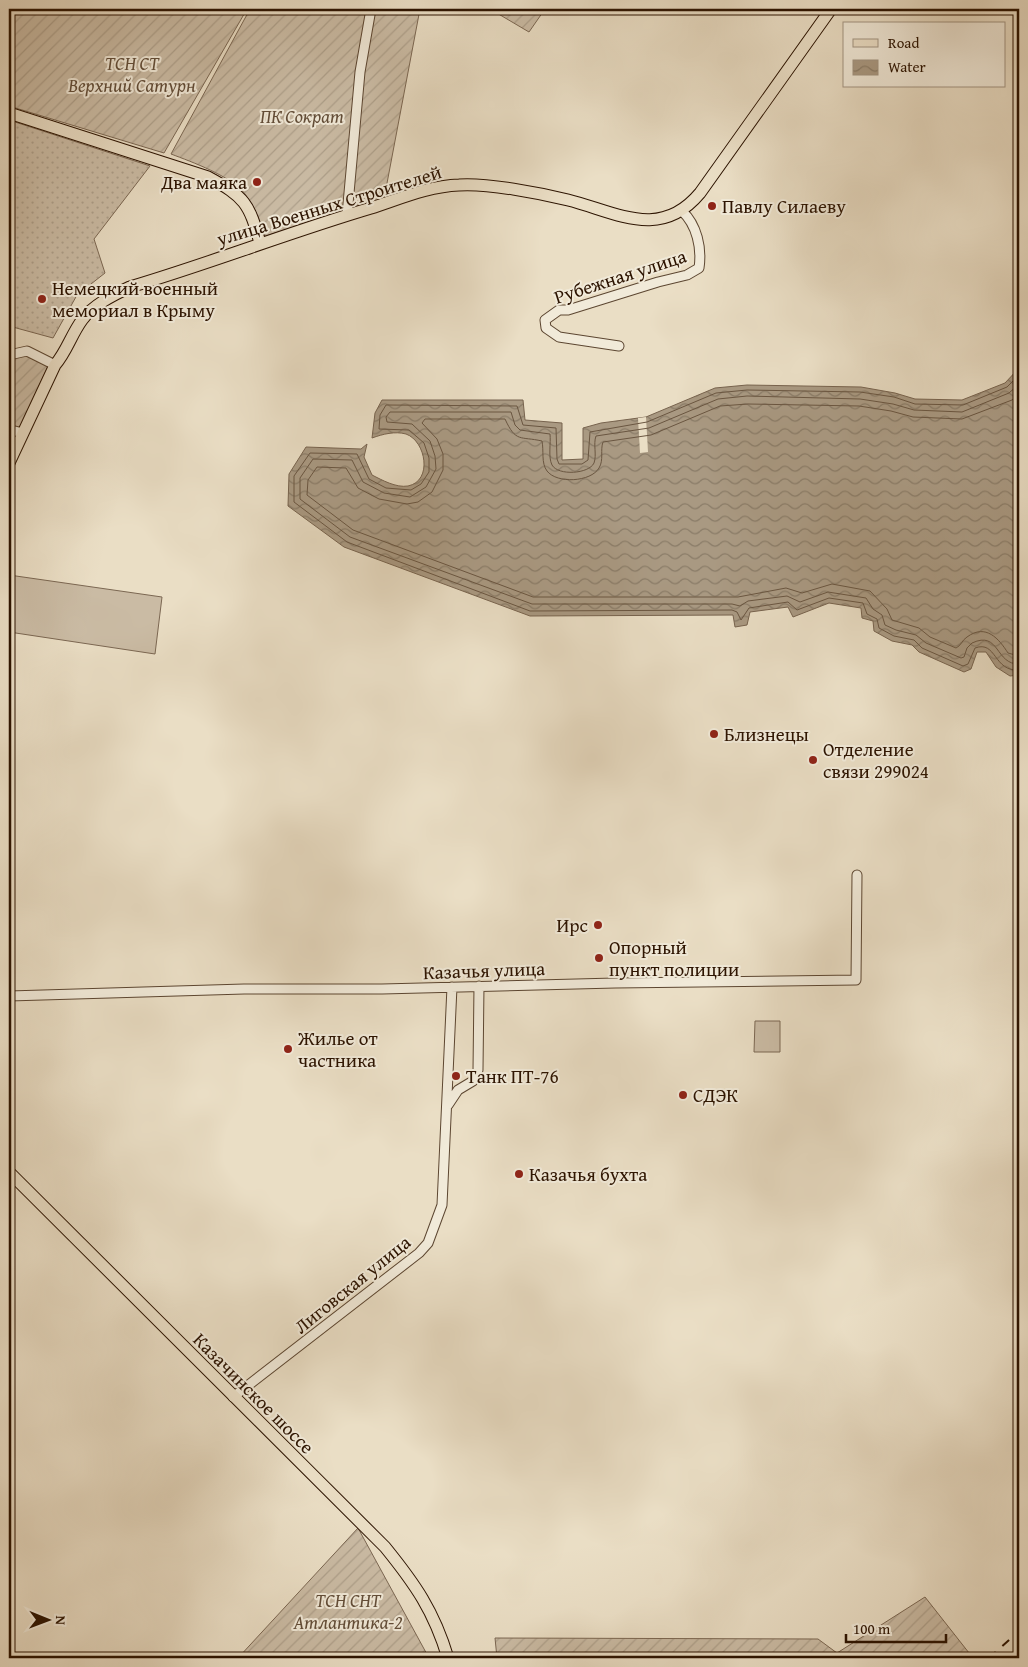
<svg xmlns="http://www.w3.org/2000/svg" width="1028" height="1667" viewBox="0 0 1028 1667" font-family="'Gentium Book Plus',serif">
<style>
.grass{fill:url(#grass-dots);stroke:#7b6752}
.garden{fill:url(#garden-furrows);stroke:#7b6752}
.pitch{fill:#cabba4;stroke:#7b6752}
.water{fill:url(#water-waves);stroke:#77634e}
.pier{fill:#eadec5}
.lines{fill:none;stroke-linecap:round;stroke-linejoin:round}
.shore{stroke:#6a5641;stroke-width:1}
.minor-casing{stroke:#5c4631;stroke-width:11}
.major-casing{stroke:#2c1300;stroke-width:13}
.minor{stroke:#f1ead9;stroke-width:9}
.major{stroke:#eadec5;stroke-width:11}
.rail{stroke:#2c1300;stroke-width:2;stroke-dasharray:9 9;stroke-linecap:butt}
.poi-dot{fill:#8f2418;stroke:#f1ead9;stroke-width:2}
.labels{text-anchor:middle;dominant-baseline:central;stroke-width:4;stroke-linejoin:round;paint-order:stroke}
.park-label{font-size:19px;font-style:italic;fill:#634e39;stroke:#f1ead9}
.poi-label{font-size:19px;fill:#2c1300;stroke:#f1ead9;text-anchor:start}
.street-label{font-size:19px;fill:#2c1300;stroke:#f1ead9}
</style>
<defs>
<pattern id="grass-dots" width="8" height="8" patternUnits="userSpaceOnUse" patternTransform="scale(1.25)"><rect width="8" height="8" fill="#cabba4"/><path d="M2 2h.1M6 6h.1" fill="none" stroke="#aea08b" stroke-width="1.8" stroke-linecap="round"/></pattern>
<pattern id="garden-furrows" width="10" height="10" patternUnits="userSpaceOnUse" patternTransform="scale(1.25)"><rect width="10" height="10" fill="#cabba4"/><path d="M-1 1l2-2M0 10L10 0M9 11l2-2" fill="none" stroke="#aea08b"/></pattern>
<pattern id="water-waves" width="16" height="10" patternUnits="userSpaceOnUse" patternTransform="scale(1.25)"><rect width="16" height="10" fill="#a99982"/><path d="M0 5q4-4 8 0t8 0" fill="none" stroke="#8a7c68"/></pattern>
</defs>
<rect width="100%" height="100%" fill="#eadec5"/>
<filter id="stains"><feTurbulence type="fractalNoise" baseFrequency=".004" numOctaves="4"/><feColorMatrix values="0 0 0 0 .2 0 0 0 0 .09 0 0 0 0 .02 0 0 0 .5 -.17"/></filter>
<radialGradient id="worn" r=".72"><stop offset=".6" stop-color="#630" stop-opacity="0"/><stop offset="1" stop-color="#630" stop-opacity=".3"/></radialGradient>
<!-- grass -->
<path class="grass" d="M 9,120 L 150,166 L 94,239 L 105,273 L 77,295 L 53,338 L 9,326 Z"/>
<!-- garden -->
<path class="garden" d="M 9,9 L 247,9 L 164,153 L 9,106 Z
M 250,9 L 420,9 L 384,199 L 262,237 C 259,223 254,206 245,194 C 231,176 192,162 171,154 Z
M 490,9 L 545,9 L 529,32 Z
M 9,347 L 51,360 L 15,438 L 9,440 Z
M 358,1528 L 429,1658 L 238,1658 Z
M 925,1597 L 973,1658 L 497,1658 L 495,1638 L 818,1639 L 837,1653 Z"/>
<!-- pitch -->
<path class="pitch" d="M 9,575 L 162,597 L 155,654 L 9,632 Z
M 755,1021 L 780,1021 L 780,1052 L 754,1052 Z"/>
<!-- water -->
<path class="water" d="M 1019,368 L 1019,675 L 1010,676 L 996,667 L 986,652 L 977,652 L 971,669 L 964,672 L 919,652 L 912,645 L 892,641 L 874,631 L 873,621 L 862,618 L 861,608 L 829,603 L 793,617 L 788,607 L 750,612 L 747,625 L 735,627 L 733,615 L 530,616 L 344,547 L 288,506 L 289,474 L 306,447 L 361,449 L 367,444 L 364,457 L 372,475 C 382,480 396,488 408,486 C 433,481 426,441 406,434 C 395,431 383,434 372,438 L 375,413 L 382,400 L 523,400 L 525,420 L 562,423 L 562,460 L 583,459 L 583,428 L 601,423 L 646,417 L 715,388 L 747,385 L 861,387 L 895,393 L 915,399 L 962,400 L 1005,383 Z"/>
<!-- pier -->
<path class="pier" d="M 646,417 L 648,452 L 640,453 L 638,418 Z"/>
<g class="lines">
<!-- shore -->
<path class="shore" d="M 1019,375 L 1007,387 L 963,405 L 915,404 L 894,397 L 860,392 L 747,390 L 716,393 L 647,422 L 590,432 L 588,460 L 582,464 L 559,464 L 557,459 L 556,428 L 523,425 L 517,406 L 386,405 L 380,415 L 379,429 L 409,430 L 424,443 L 429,458 L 429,472 L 421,484 L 411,490 L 386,488 L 369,479 L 357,454 L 310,453 L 294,476 L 294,502 L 347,542 L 530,611 L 732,610 L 737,612 L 741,620 L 749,608 L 788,602 L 797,610 L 829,598 L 863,603 L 867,614 L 877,619 L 879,628 L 894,636 L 914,640 L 922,648 L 963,666 L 968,664 L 975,648 C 997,640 993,672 1019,670
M 1019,384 L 1009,393 L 962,412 L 914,410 L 893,404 L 860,399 L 747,396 L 718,399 L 649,428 L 596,436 C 593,444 597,455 594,463 C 589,474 558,476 552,465 C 548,457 551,443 550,434 L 520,430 L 515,425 L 511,412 L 390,412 L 386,417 L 387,422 L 412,424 L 430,441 L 435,456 L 436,469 L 426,487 L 410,497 L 384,493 L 363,482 L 352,460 L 313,459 L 300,478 L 300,499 L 350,537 L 532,604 L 732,604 L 740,606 L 748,601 L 787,596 L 800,602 L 828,592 L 866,598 L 873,609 L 882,615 L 885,625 L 896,630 L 916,635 L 926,643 L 961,658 L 964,657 L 967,648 L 972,643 C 1000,630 995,665 1019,664
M 1019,394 L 1012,400 L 962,419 L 913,417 L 891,411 L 859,406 L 748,404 L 720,406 L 651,435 L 603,442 C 600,450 604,460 599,468 C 591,482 557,484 547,471 C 541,463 544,451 542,441 C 520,436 516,443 505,419 L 425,419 L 422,423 L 437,439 L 443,454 L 443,470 L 432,492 L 418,502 L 407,504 L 379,499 L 358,488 L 346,468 L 317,467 L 308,480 L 307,495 L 353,530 L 533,597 L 738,597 L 786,588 L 802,593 L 832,584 L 870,591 L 887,609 L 892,620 L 919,628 L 930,637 L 956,648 C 961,646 962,640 967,637 C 986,623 999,639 1008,653 L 1019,656"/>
<!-- minor casing -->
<g class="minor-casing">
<path id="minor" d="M 347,215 L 360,72 L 371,9
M 619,346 L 559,337 L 546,328 L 545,320 L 559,310 L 568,310 L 658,282 L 687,275 L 699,268 C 702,248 697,225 682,211
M 9,355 L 27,351 L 55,365
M 9,432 L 15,431 L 23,433
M 9,996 L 244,989 L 382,989 L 615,983 L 856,980 L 857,875
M 448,1105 L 458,1090 L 473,1081 L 478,1070 L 479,986
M 233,1397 L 419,1253 L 428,1243 L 442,1205 L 452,987"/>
</g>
<!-- major casing -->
<g class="major-casing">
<path id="major" d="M 9,113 L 208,177 C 245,197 249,203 260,243
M 9,463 L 55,365 C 67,351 71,335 82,320 C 93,305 113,295 130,287 C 211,263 290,232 371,208 C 399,199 429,186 459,185 C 488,183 539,193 568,200 C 616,212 660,241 700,193 L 831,9
M 9,1172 L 385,1547 C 415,1584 434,1611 448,1658"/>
</g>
<!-- minor -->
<use href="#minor" class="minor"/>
<!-- major -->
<use href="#major" class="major"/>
<!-- rail -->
<path class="rail" d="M 989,1658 L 1019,1631"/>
</g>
<!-- markers -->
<g class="poi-dot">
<circle cx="257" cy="182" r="5"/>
<circle cx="712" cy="206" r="5"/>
<circle cx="42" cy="299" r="5"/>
<circle cx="714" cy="734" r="5"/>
<circle cx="813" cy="760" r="5"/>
<circle cx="598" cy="925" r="5"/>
<circle cx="599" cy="958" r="5"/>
<circle cx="288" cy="1049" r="5"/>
<circle cx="456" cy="1076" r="5"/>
<circle cx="683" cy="1095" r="5"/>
<circle cx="519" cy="1174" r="5"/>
</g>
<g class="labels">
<!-- park labels -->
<g class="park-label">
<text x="132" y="63">ТСН СТ<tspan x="132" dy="22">Верхний Сатурн</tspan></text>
<text x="302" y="116">ПК Сократ</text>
<text x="348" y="1600">ТСН СНТ<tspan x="348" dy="22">Атлантика-2</tspan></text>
</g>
<!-- poi labels -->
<g class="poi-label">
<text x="247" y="182" text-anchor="end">Два маяка</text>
<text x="722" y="206">Павлу Силаеву</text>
<text x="52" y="288">Немецкий военный<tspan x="52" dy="22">мемориал в Крыму</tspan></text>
<text x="724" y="734">Близнецы</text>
<text x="823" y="749">Отделение<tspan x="823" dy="22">связи 299024</tspan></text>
<text x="588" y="925" text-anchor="end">Ирс</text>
<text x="609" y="947">Опорный<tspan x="609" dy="22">пункт полиции</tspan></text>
<text x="298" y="1038">Жилье от<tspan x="298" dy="22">частника</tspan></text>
<text x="466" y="1076">Танк ПТ-76</text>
<text x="693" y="1095">СДЭК</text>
<text x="529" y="1174">Казачья бухта</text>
</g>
<!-- street labels -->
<g class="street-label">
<text transform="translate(329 205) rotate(-17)">улица Военных Строителей</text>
<text transform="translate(620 276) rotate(-18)">Рубежная улица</text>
<text transform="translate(484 970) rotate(-2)">Казачья улица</text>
<text transform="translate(352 1284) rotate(-39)">Лиговская улица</text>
<text transform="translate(254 1393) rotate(45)">Казачинское шоссе</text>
</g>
</g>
<!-- margin -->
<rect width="1028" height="1667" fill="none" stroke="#eadec5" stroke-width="30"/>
<rect x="10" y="10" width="1008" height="1647" fill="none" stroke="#2c1300" stroke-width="2.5"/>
<rect x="15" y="15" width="998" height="1637" fill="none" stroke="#2c1300"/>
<!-- legend -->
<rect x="843" y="22" width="162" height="65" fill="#f1ead9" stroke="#a29482"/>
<rect x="853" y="39" width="25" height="8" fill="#eadec5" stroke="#a29482"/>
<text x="888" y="48" font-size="15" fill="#2c1300">Road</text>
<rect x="853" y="60" width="25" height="15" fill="url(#water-waves)" stroke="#a29482"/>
<text x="888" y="72" font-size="15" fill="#2c1300">Water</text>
<!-- north arrow -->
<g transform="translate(48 1620) rotate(91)" stroke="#f1ead9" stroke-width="4" paint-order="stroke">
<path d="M0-4L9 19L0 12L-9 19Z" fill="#2c1300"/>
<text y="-8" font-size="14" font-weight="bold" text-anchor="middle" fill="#2c1300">N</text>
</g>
<!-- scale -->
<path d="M846 1634v8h100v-8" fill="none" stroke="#2c1300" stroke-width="2.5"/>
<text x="853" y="1634" font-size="15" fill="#2c1300" stroke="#f1ead9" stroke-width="4" paint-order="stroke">100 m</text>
<rect width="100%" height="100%" filter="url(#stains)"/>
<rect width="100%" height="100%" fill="url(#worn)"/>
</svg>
